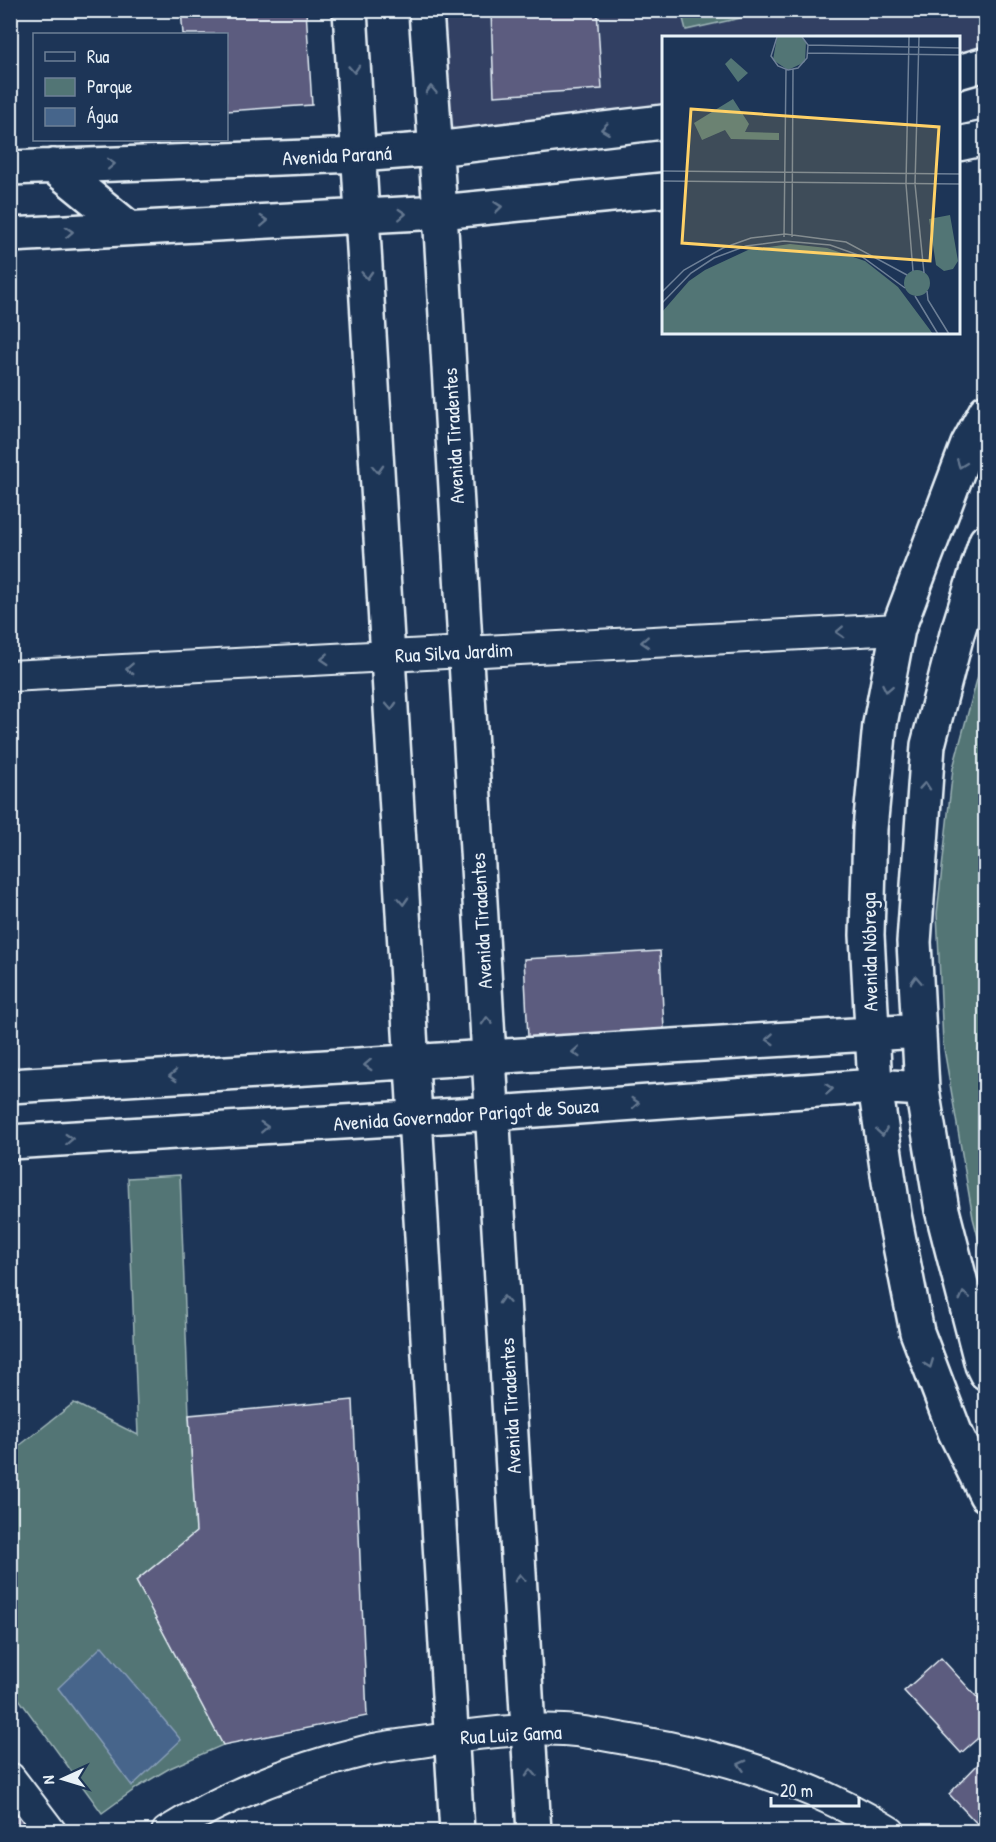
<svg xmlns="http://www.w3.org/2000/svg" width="996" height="1842" viewBox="0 0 996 1842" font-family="'Patrick Hand',sans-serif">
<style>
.built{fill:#304163}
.green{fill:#527575;stroke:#9db3b6;stroke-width:1.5}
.water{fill:#46658b;stroke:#879db7;stroke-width:1.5}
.building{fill:#5b5c7f;stroke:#e8f1f8;stroke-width:1.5}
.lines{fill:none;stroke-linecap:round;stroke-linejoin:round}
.minor-casing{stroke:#e8f1f8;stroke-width:34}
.secondary-casing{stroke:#e8f1f8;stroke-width:38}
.minor{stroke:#1d3557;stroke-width:30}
.secondary{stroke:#1d3557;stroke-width:33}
.oneway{stroke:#64778f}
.labels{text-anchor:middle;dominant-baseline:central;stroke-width:6;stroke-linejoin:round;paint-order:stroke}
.street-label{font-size:20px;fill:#e8f1f8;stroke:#1d3557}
.inset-road{fill:none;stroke:#6e8097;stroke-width:1.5}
.view{fill:#ffd166;fill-opacity:0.15;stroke:#ffd166;stroke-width:3}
.inset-edge{fill:none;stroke:#e8f1f8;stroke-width:3}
</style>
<rect width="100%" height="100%" fill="#1d3557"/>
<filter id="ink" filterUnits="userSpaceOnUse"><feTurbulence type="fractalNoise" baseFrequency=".0167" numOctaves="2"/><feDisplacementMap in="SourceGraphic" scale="12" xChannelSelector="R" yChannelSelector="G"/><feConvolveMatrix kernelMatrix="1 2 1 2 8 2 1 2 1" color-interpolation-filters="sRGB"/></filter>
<g filter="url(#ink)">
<!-- built -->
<path class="built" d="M 426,11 L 985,11 L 985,64 L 959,72 L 958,38 L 663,38 L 663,122 L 435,149 Z"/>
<!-- green -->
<path class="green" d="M 681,11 L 681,10 L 772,11 L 686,30 Z
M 985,650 L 985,1263 L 973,1218 L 943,1043 L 937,914 L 953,768 Z
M 180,1175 L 189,1415 L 196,1532 L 136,1581 L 223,1745 L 170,1768 L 138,1787 L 102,1813 L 11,1688 L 10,1453 L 74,1403 L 138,1435 L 128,1178 Z"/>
<!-- water -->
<path class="water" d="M 102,1646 L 181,1740 L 132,1786 L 58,1688 Z"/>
<!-- building -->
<path class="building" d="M 181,10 L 306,10 L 312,105 L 226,111 L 226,34 L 183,34 Z
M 491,10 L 597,10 L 602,89 L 494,96 Z
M 660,951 L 664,1029 L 528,1037 L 524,959 Z
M 353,1400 L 367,1716 L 223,1745 L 136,1581 L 196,1532 L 189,1415 Z
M 941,1658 L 986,1707 L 986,1731 L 961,1753 L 904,1691 Z
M 986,1756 L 986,1832 L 985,1832 L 949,1794 Z
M 10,1794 L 41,1832 L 10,1832 Z"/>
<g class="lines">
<!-- minor casing -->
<g class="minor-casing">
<path id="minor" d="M 10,676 L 898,629
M 10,1778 L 51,1832
M 167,1832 C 227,1794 300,1767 369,1750 C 392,1745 417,1743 441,1739 C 481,1733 522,1728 563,1730 C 585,1731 608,1736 631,1740 C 722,1755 811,1782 890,1832"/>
</g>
<!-- secondary casing -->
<g class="secondary-casing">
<path id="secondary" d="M 350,10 L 457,1832
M 426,10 L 440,212 L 534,1832
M 958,72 L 986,64
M 958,144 L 986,138
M 53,166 L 129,228
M 10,168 L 359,155 L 435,149 L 663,122
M 10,235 L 440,212 L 663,190
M 986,411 L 968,444 L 898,629 L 880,724 L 870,829 L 867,935 L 875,1086 L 894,1215 L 917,1332 L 955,1432 L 986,1495
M 986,541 L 957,634 L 928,745 L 914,942 L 922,1089 L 942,1210 L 982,1365 L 986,1373
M 10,1086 L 919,1031
M 10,1142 L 493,1113 L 875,1086 L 922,1089"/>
</g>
<!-- minor -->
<use href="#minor" class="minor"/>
<!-- secondary -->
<use href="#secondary" class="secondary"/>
</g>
<!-- one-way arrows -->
<defs><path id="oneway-chevron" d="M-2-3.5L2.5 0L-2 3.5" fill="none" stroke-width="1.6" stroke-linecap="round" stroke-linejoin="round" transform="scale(1.5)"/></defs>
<g class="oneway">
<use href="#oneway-chevron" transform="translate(354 69) rotate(86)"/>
<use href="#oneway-chevron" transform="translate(431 90) rotate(-93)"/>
<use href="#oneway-chevron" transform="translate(605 129) rotate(173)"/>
<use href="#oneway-chevron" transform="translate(111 164) rotate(-2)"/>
<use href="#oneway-chevron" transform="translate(498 207) rotate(-6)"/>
<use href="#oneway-chevron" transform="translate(402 214) rotate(-3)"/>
<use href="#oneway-chevron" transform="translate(264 221) rotate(-3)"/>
<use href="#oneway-chevron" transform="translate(69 232) rotate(-3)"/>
<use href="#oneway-chevron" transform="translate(367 275) rotate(87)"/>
<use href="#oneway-chevron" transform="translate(961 464) rotate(111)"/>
<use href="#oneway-chevron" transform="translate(378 469) rotate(87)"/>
<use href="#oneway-chevron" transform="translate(840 632) rotate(177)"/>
<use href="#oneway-chevron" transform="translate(645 642) rotate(177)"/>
<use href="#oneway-chevron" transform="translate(325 659) rotate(177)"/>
<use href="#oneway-chevron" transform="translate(130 669) rotate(177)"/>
<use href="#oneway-chevron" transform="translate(887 688) rotate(101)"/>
<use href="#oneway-chevron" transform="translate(391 706) rotate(87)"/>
<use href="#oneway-chevron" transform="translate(925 786) rotate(-86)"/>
<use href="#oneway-chevron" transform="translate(403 901) rotate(87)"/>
<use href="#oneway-chevron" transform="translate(916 980) rotate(-93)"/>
<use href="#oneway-chevron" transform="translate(487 1021) rotate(-93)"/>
<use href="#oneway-chevron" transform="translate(770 1039) rotate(176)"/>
<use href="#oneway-chevron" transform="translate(576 1052) rotate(176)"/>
<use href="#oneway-chevron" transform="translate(368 1065) rotate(177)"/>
<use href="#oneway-chevron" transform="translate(173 1076) rotate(177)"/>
<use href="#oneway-chevron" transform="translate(829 1089) rotate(-4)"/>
<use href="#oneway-chevron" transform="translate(635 1103) rotate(-4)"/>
<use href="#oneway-chevron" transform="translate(264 1127) rotate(-3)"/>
<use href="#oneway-chevron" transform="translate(882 1132) rotate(81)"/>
<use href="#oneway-chevron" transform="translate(69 1139) rotate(-3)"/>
<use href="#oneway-chevron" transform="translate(964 1296) rotate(-104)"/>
<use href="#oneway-chevron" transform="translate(504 1300) rotate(-93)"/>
<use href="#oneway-chevron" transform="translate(929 1364) rotate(69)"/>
<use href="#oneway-chevron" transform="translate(520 1578) rotate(-93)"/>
<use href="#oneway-chevron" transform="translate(742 1765) rotate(-165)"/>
<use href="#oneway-chevron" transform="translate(531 1773) rotate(-93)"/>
</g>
</g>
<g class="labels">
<!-- street labels -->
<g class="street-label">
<text transform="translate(337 155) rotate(-3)">Avenida Paraná</text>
<text transform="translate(453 436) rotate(-93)">Avenida Tiradentes</text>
<text transform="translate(454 652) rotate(-3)">Rua Silva Jardim</text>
<text transform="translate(481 921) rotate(-93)">Avenida Tiradentes</text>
<text transform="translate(869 952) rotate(-91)">Avenida Nóbrega</text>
<text transform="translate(466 1114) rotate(-4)">Avenida Governador Parigot de Souza</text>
<text transform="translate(510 1406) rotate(-93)">Avenida Tiradentes</text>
<text transform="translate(511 1734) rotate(-3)">Rua Luiz Gama</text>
</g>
</g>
<!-- overview -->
<g transform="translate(662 36)">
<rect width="298" height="298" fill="#1d3557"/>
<path d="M 115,1 L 141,1 L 144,6 L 143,26 L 126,34 L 111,24 ZM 69,22 L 86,37 L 76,46 L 63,28 ZM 71,63 L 87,88 L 83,96 L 117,97 L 117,104 L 69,103 L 63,94 L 40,104 L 32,87 ZM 288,179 L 296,225 L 291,233 L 282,235 L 274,229 L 267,183 ZM 128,208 L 165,212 L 203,225 L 236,251 L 271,298 L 0,298 L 0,276 L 27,245 L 43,234 L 86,214 ZM242 247a13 13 0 1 1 26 0a13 13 0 1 1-26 0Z" fill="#527575"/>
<path class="inset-road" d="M 115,1 L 109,20 L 116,30 L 126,34 L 136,32 L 145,22 L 146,9 L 140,1M 247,1 L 244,148 L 251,235M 257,1 L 253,148 L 262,237M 146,9 L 299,12M 146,17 L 299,19M 0,135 L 299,138M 0,145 L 299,148M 122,201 L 124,33M 130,201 L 131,33M 265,255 L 266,264 L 287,298M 0,256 L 22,234 L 61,212 L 89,202 L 123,198 L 184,206 L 245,239M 253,260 L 276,298M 0,267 L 29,237 L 52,222 L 84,210 L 122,205 L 168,209 L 199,220 L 243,252"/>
<path class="view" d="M 29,73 L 277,91 L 268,225 L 20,207 Z"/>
<rect width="298" height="298" class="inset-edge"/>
</g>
<!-- margin -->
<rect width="996" height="1842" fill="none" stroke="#1d3557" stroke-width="36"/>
<rect x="18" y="18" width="960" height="1806" fill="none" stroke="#e8f1f8" stroke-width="2" filter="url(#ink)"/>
<!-- legend -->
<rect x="33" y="33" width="195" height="108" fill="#1d3557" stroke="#6e8097" stroke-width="1.5"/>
<rect x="45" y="52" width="30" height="9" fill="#1d3557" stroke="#6e8097" stroke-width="1.5"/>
<text x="87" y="63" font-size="18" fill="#e8f1f8">Rua</text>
<rect x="45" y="78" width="30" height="18" fill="#527575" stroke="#6e8097" stroke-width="1.5"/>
<text x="87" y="93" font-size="18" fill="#e8f1f8">Parque</text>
<rect x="45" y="108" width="30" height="18" fill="#46658b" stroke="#6e8097" stroke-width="1.5"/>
<text x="87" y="123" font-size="18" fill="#e8f1f8">Água</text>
<!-- north arrow -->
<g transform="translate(63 1779) rotate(266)" stroke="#1d3557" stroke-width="4.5" paint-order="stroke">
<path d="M0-4.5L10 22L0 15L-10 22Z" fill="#e8f1f8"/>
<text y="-9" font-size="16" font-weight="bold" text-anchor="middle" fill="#e8f1f8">N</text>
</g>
<!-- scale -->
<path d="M771 1797v9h88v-9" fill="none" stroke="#e8f1f8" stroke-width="3"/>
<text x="780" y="1797" font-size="18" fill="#e8f1f8" stroke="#1d3557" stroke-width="4.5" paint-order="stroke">20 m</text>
</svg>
